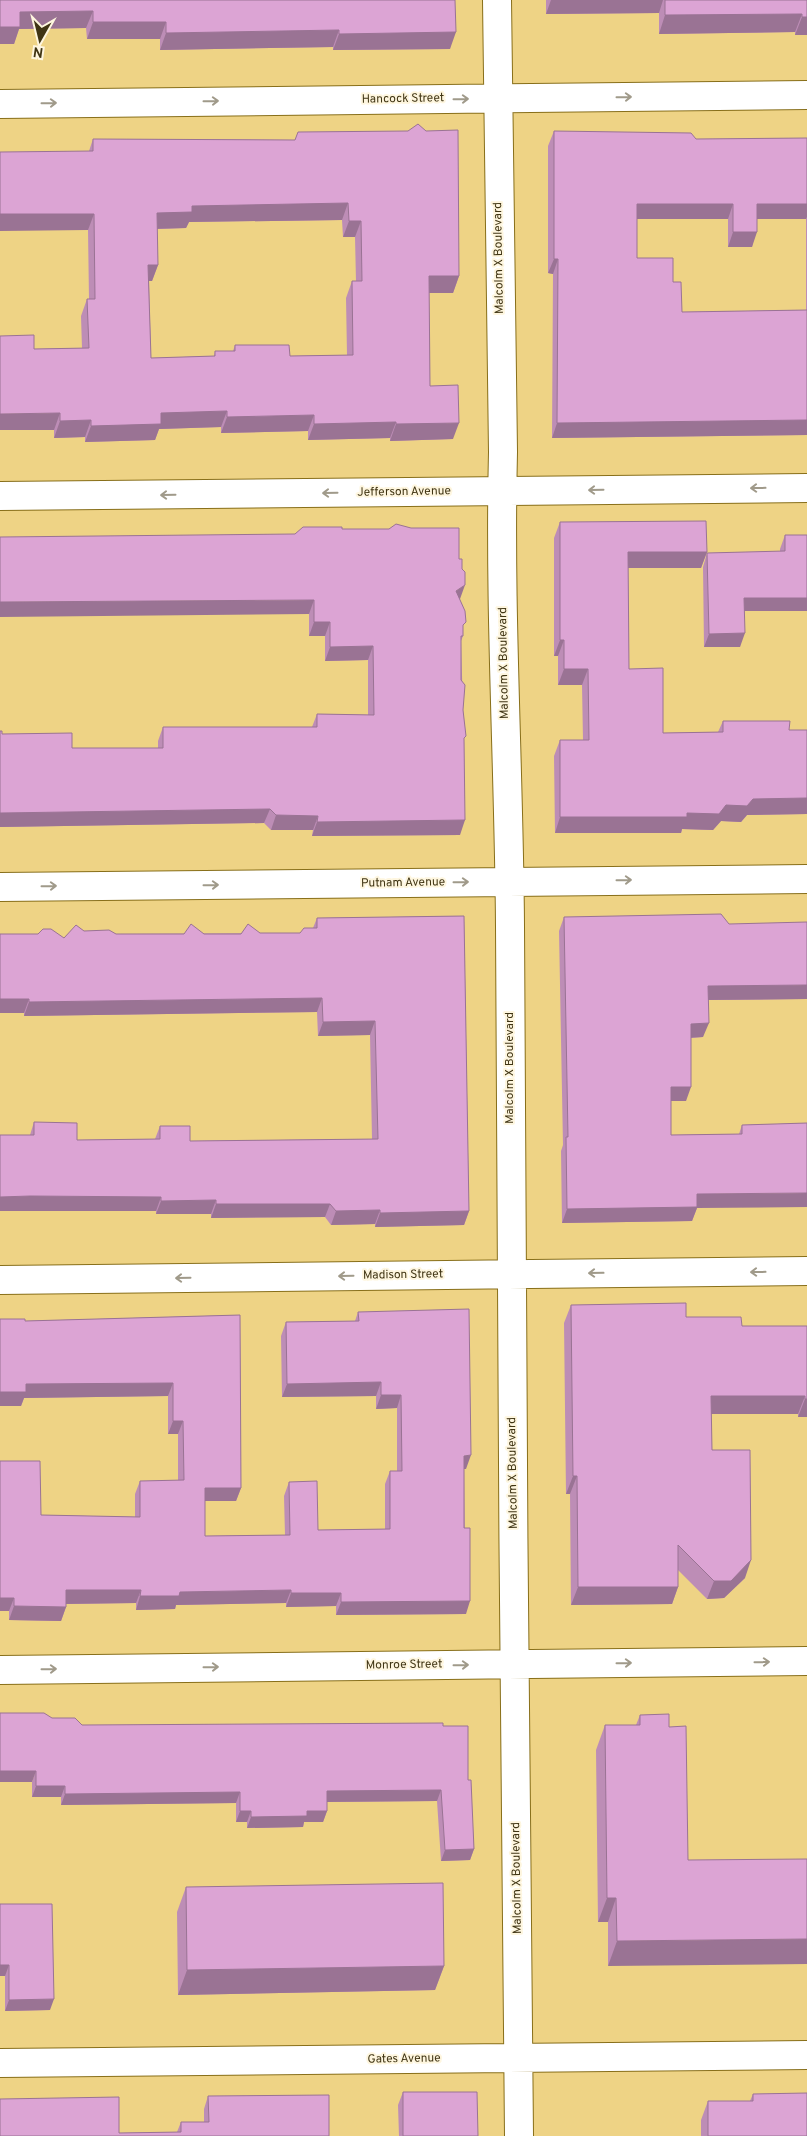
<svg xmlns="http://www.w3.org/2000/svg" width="807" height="2136" viewBox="0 0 807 2136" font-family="Overpass,sans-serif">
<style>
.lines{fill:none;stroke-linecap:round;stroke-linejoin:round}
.minor-casing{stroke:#886f1a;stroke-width:30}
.minor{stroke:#fff;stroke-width:28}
.wall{fill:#bd8db6;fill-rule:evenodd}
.shaded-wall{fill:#9a7394}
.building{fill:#dca4d4;stroke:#9a7394;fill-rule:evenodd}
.oneway{stroke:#a09a8a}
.labels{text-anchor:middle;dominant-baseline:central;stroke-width:4;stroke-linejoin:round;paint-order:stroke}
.street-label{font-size:12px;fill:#403514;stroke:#fef6df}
</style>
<rect width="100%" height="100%" fill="#eed385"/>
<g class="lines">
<!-- minor casing -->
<g class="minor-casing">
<path id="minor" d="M 497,0 L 503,452 C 499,610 509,768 510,926 C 512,1329 514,1733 519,2136
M 0,104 L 807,95
M 0,496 L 807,488
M 0,887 L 807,879
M 0,1280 L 807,1271
M 0,1670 L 807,1661
M 0,2063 L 807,2055"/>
</g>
<!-- minor -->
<use href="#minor" class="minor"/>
</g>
<!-- wall -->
<path class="wall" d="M 0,0 L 455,0 L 450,49 L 333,50 L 333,47 L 160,50 L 160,39 L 87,39 L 86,28 L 19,29 L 14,44 Z
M 546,0 L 807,0 L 807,35 L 795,35 L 795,32 L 659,34 L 659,13 L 546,14 Z
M 554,131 L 696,139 L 807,138 L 807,435 L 552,438 L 553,274 L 548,273 L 548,146 ZM 637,219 L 728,219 L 728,247 L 752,247 L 757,219 L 806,219 L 806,310 L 682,312 L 673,282 L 637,258 Z
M 93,139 L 295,140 L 459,276 L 453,293 L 429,293 L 430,386 L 453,439 L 390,441 L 390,438 L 308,440 L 308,431 L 221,433 L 221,427 L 159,429 L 155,440 L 85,442 L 85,437 L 54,438 L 54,430 L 34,349 L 82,348 L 81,316 L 87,299 L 89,299 L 88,230 L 89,151 ZM 342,220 L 343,237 L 355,237 L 356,281 L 352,281 L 346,298 L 347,355 L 290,356 L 235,345 L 233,351 L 215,351 L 214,356 L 151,358 L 149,281 L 152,281 L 158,265 L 157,229 L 186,228 L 189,222 Z
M 560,522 L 707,552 L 701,568 L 628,568 L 629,669 L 663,733 L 718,732 L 723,721 L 789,730 L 807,730 L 807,814 L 747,815 L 741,822 L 721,821 L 713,830 L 682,829 L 681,833 L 555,833 L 554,756 L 560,740 L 583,740 L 582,685 L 558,685 L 558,656 L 554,656 L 554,538 Z
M 342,529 L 460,600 L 463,629 L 463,636 L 461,641 L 464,743 L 460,835 L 312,836 L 313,830 L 271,830 L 264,823 L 0,827 L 0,731 L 2,734 L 72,748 L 158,748 L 158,741 L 163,727 L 312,727 L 317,714 L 368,715 L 368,660 L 325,661 L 325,636 L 309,636 L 309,614 L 295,534 Z
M 785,535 L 807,535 L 807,611 L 744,611 L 740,647 L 704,647 L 703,567 L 707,553 L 780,552 L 780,549 Z
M 464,916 L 469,1211 L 464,1225 L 375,1227 L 375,1224 L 331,1225 L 325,1217 L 211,1218 L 211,1214 L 156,1214 L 156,1211 L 0,1211 L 0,1135 L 30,1135 L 34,1122 L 77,1140 L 155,1139 L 160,1126 L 190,1141 L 372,1139 L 370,1035 L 318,1036 L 317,1012 L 24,1016 L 24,1013 L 0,1013 L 64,938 L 84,931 L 116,934 L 300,933 L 313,928 L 317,918 Z
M 564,917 L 729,924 L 807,999 L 708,1000 L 703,1037 L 691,1038 L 686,1101 L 671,1101 L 671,1135 L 739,1134 L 742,1125 L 807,1123 L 697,1208 L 692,1221 L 562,1223 L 561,1151 L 563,1145 L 559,931 Z
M 571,1305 L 686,1317 L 742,1326 L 807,1326 L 807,1417 L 798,1417 L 798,1414 L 711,1414 L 712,1450 L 745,1578 L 724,1598 L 707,1599 L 678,1570 L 678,1587 L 672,1604 L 571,1605 L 570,1494 L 566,1494 L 564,1323 Z
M 358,1312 L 466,1469 L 464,1469 L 466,1614 L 336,1615 L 336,1606 L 286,1607 L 286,1603 L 176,1605 L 175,1609 L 136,1610 L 136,1603 L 66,1604 L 66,1607 L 61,1621 L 9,1620 L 9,1611 L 0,1611 L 41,1515 L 135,1517 L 135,1494 L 140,1481 L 178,1481 L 178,1434 L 168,1434 L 168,1396 L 24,1398 L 21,1406 L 25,1321 L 240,1315 L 241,1488 L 236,1501 L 205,1501 L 205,1536 L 285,1535 L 284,1496 L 289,1482 L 318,1530 L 385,1529 L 385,1484 L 390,1471 L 397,1471 L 397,1408 L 376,1409 L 376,1396 L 282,1397 L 281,1336 L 286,1322 L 355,1321 Z
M 640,1715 L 669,1727 L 688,1860 L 608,1966 L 608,1922 L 598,1922 L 596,1750 L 605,1725 L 636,1725 Z
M 52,1718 L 82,1725 L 443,1726 L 468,1780 L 474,1849 L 470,1860 L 441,1861 L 437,1801 L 327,1802 L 327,1811 L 323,1822 L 304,1822 L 303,1827 L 247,1828 L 247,1822 L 236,1822 L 236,1803 L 61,1805 L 61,1797 L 32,1797 L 32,1782 Z
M 186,1887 L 444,1966 L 435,1990 L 178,1995 L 177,1912 Z
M 0,1904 L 50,2010 L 5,2011 L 5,1976 Z
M 403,2092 L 478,2136 L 399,2136 L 398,2105 Z
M 753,2094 L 807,2136 L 701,2136 L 701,2120 L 708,2101 L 750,2101 Z
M 208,2096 L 329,2136 L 119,2133 L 177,2132 L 181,2122 L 204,2122 L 204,2109 Z"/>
<!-- shaded-wall -->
<path class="shaded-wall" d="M 551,0 L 663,0 L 659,13 L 546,14 Z
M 93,11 L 86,28 L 19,29 L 14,44 L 0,44 L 0,27 L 20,12 Z
M 802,14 L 795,32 L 659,34 L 665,15 Z
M 802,17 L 807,17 L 807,35 L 795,35 Z
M 93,22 L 166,22 L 160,39 L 87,39 Z
M 339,30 L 333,47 L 160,50 L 166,33 Z
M 456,32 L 450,49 L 333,50 L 339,34 Z
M 348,203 L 342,220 L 189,222 L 186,228 L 151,229 L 157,213 L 192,206 Z
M 637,204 L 733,204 L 728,219 L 631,219 Z
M 757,204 L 807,204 L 807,217 L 806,219 L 752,219 Z
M 0,214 L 94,214 L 88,230 L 0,231 Z
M 349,221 L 361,221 L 355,237 L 343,237 Z
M 733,232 L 757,232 L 752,247 L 728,247 Z
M 554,259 L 558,259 L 553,274 L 548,273 Z
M 148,265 L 158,265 L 152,281 L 142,281 Z
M 429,276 L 459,276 L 453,293 L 423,293 Z
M 227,411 L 221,427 L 159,429 L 155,440 L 85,442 L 91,426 L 161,413 Z
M 60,413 L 54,430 L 0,430 L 0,414 Z
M 314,415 L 308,431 L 221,433 L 227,417 Z
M 91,420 L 85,437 L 54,438 L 60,421 Z
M 807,420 L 807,435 L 552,438 L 557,423 Z
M 396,422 L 390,438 L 308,440 L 314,424 Z
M 459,423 L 453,439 L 390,441 L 396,424 Z
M 628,552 L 707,552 L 701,568 L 622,568 Z
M 465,585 L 460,599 L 450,606 L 456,591 Z
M 744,598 L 807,598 L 807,611 L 739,611 Z
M 314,600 L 309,614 L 0,617 L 0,602 Z
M 314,622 L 330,622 L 325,636 L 309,636 Z
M 745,633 L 740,647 L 704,647 L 709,634 Z
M 560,640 L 564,640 L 558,656 L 554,656 Z
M 373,646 L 368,660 L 325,661 L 330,647 Z
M 564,669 L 588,669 L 582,685 L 558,685 Z
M 807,798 L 807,814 L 747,815 L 741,822 L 721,821 L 713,830 L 682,829 L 681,833 L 555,833 L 560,817 L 687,813 L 753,799 Z
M 270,809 L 264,823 L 0,827 L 0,813 Z
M 276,815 L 318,816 L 313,830 L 271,830 Z
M 465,820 L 460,835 L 312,836 L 317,822 Z
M 807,985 L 807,999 L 703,1000 L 708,986 Z
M 322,998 L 317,1012 L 24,1016 L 29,1002 Z
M 0,999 L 29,999 L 24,1013 L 0,1013 Z
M 375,1021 L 370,1035 L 318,1036 L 323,1022 Z
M 709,1023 L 703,1037 L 685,1038 L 691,1024 Z
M 671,1087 L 691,1087 L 686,1101 L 666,1101 Z
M 807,1193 L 807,1207 L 697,1208 L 692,1221 L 562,1223 L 567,1209 L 697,1194 Z
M 30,1196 L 161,1197 L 156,1211 L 0,1211 L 0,1197 Z
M 216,1200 L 211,1214 L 156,1214 L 161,1201 Z
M 216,1204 L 330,1204 L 325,1217 L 211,1218 Z
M 380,1210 L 375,1224 L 331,1225 L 336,1211 Z
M 469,1211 L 464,1225 L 375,1227 L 380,1213 Z
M 381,1382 L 376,1396 L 282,1397 L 287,1384 Z
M 173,1383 L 168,1396 L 24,1398 L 21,1406 L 0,1406 L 0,1392 L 26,1384 Z
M 381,1395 L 401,1395 L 397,1408 L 376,1409 Z
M 711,1396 L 805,1396 L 798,1414 L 705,1414 Z
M 805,1399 L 807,1399 L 807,1417 L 798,1417 Z
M 173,1421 L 183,1421 L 178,1434 L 168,1434 Z
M 471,1455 L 466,1469 L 459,1469 L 464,1456 Z
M 573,1476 L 577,1476 L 570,1494 L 566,1494 Z
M 205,1488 L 241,1488 L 236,1501 L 200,1501 Z
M 751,1560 L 745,1578 L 724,1598 L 707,1599 L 714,1581 Z
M 578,1587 L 678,1587 L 672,1604 L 571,1605 Z
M 66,1590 L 141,1590 L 136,1603 L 61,1604 Z
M 291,1590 L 286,1603 L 176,1605 L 175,1609 L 136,1610 L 140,1596 L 180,1592 Z
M 291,1593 L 341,1593 L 336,1606 L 286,1607 Z
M 0,1598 L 14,1598 L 9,1611 L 0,1611 Z
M 470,1601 L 466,1614 L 336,1615 L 341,1602 Z
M 14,1606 L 66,1607 L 61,1621 L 9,1620 Z
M 0,1771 L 36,1771 L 32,1782 L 0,1782 Z
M 36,1786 L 65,1786 L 61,1797 L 32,1797 Z
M 441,1790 L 437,1801 L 323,1802 L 327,1791 Z
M 240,1792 L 236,1803 L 61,1805 L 65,1794 Z
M 240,1811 L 251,1811 L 247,1822 L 236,1822 Z
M 307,1811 L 327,1811 L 323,1822 L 304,1822 L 303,1827 L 247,1828 L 251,1817 Z
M 474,1849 L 470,1860 L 441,1861 L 445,1850 Z
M 607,1898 L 616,1898 L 608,1922 L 598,1922 Z
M 807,1939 L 807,1964 L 608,1966 L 617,1941 Z
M 0,1965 L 9,1965 L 5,1976 L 0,1976 Z
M 444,1966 L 435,1990 L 178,1995 L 187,1970 Z
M 54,1999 L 50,2010 L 5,2011 L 9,2000 Z"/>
<!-- building -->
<path class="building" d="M 0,0 L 455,0 L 456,32 L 339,34 L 339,30 L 166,33 L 166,22 L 93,22 L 93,11 L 20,12 L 20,27 L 0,27 Z
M 665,0 L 807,0 L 807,17 L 802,17 L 802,14 L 665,15 Z
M 418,124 L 426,131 L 458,130 L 459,276 L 429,276 L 430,386 L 458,385 L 459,423 L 396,424 L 396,422 L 314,424 L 314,415 L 227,417 L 227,411 L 161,413 L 161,424 L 91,426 L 91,420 L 60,421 L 60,413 L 0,414 L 0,336 L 34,335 L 34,349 L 89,348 L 87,299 L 95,299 L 94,214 L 0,214 L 0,152 L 93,151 L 93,139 L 295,140 L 298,132 L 408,131 ZM 348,203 L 349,221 L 361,221 L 362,281 L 352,281 L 353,355 L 290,356 L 289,345 L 235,345 L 235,351 L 215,351 L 215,356 L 151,358 L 148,265 L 158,265 L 157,213 L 192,212 L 192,206 Z
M 554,131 L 691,133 L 696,139 L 807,138 L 807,204 L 757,204 L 757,232 L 733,232 L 733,204 L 637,204 L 637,258 L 673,258 L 673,282 L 681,282 L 682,312 L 807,310 L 807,420 L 557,423 L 558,259 L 554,259 Z
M 706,521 L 707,552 L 628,552 L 629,669 L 663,668 L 663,733 L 723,732 L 723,721 L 790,721 L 789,730 L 807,730 L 807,798 L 753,799 L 747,806 L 726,805 L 719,814 L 687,813 L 687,817 L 560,817 L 560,740 L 589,740 L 588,669 L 564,669 L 564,640 L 560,640 L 560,522 Z
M 396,524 L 411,528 L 459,528 L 459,559 L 462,559 L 462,569 L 465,572 L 465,585 L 456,591 L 465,611 L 466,622 L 463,625 L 463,636 L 461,636 L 461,680 L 465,685 L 463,710 L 466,736 L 464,738 L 465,820 L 317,822 L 318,816 L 276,815 L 270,809 L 0,813 L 0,731 L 2,731 L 2,734 L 72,733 L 72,748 L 163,748 L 163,727 L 317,727 L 317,714 L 374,715 L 373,646 L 330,647 L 330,622 L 314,622 L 314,600 L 0,602 L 0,537 L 295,534 L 303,527 L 342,527 L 342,529 L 389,529 Z
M 785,535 L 807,535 L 807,598 L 744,598 L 745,633 L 709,634 L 707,553 L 785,551 Z
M 721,914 L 729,924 L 807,922 L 807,985 L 708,986 L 709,1023 L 691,1024 L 691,1087 L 671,1087 L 671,1135 L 742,1134 L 742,1125 L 807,1123 L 807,1193 L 697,1194 L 697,1207 L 567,1209 L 566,1137 L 568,1137 L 564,917 Z
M 464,916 L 469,1211 L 380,1213 L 380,1210 L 336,1211 L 330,1204 L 216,1204 L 216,1200 L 161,1201 L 161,1197 L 30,1196 L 0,1197 L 0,1135 L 34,1135 L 34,1122 L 77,1123 L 77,1140 L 160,1139 L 160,1126 L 190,1126 L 190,1141 L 378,1139 L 375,1021 L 323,1022 L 322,998 L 29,1002 L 29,999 L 0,999 L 0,934 L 38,934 L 43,929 L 51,929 L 64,938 L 76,925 L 84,931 L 109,930 L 116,934 L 184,934 L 191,924 L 204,934 L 241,934 L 248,924 L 260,933 L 300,933 L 304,928 L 317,928 L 317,918 Z
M 686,1303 L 686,1317 L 741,1317 L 742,1326 L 807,1326 L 807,1399 L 805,1399 L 805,1396 L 711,1396 L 712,1450 L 750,1450 L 751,1560 L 731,1581 L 714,1581 L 678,1545 L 678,1587 L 578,1587 L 577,1476 L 573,1476 L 571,1305 Z
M 469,1309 L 471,1455 L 464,1456 L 464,1528 L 470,1528 L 470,1601 L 341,1602 L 341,1593 L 291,1593 L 291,1590 L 180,1592 L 179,1596 L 140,1596 L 141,1590 L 66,1590 L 66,1607 L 14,1606 L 14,1598 L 0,1598 L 0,1461 L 40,1461 L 41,1515 L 140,1517 L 140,1481 L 184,1480 L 183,1421 L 173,1421 L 173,1383 L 26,1384 L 26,1392 L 0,1392 L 0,1319 L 25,1319 L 25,1321 L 240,1315 L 241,1488 L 205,1488 L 205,1536 L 290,1535 L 289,1482 L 317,1481 L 318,1530 L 390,1529 L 390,1471 L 402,1471 L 401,1395 L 381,1395 L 381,1382 L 287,1384 L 286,1322 L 359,1321 L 358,1312 Z
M 0,1713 L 44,1713 L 52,1718 L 75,1718 L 82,1725 L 443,1723 L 443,1726 L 468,1726 L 468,1780 L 471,1780 L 474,1849 L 445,1850 L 441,1790 L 327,1791 L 327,1811 L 307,1811 L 307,1816 L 251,1817 L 251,1811 L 240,1811 L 240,1792 L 65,1794 L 65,1786 L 36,1786 L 36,1771 L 0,1771 Z
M 669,1714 L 669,1727 L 686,1726 L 688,1860 L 807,1859 L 807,1939 L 617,1941 L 616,1898 L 607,1898 L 605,1725 L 640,1725 L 640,1715 Z
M 443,1883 L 444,1966 L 187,1970 L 186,1887 Z
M 0,1904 L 52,1904 L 54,1999 L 9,2000 L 9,1965 L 0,1965 Z
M 403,2092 L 477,2092 L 478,2136 L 403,2136 Z
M 807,2093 L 807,2136 L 708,2136 L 708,2101 L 753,2101 L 753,2094 Z
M 329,2095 L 329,2136 L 0,2136 L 0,2099 L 119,2097 L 119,2133 L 181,2132 L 181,2122 L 209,2122 L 208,2096 Z"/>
<!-- one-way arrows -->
<defs><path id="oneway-shaft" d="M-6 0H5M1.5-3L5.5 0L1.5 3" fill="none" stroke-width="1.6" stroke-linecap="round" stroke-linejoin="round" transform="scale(1.25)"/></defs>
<g class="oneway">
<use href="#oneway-shaft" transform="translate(624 97) rotate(-1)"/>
<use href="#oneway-shaft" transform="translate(461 99) rotate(-1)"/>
<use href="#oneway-shaft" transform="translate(211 101) rotate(-1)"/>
<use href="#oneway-shaft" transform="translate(49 103) rotate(-1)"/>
<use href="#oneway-shaft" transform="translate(758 488) rotate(179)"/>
<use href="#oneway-shaft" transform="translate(596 490) rotate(179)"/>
<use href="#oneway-shaft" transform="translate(330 493) rotate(179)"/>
<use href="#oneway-shaft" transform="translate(168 495) rotate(179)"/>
<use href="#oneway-shaft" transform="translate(624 880) rotate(-1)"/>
<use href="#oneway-shaft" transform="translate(461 882) rotate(-1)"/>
<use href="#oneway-shaft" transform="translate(211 885) rotate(-1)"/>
<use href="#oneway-shaft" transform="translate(49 886) rotate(-1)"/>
<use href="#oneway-shaft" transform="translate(758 1272) rotate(179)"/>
<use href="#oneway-shaft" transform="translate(596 1273) rotate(179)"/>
<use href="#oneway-shaft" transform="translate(346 1276) rotate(179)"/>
<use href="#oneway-shaft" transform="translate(183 1278) rotate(179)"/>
<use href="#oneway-shaft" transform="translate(762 1662) rotate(-1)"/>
<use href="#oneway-shaft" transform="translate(624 1663) rotate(-1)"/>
<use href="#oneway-shaft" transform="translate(461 1665) rotate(-1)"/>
<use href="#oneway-shaft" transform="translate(211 1667) rotate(-1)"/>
<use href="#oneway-shaft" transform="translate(49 1669) rotate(-1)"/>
</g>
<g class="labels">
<!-- street labels -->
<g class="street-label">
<text transform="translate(403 99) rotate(-1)">Hancock Street</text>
<text transform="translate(499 258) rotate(-91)">Malcolm X Boulevard</text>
<text transform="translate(404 492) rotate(-1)">Jefferson Avenue</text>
<text transform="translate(504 663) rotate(-91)">Malcolm X Boulevard</text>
<text transform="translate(403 883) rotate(-1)">Putnam Avenue</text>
<text transform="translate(510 1068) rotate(-90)">Malcolm X Boulevard</text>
<text transform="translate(403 1275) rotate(-1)">Madison Street</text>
<text transform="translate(513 1473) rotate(-91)">Malcolm X Boulevard</text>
<text transform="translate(404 1665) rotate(-1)">Monroe Street</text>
<text transform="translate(517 1878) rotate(-91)">Malcolm X Boulevard</text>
<text transform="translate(404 2059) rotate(-1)">Gates Avenue</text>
</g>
</g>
<!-- north arrow -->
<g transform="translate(40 40) rotate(188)" stroke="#fef6df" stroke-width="4" paint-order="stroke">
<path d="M0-4L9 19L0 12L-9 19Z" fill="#403514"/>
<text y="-8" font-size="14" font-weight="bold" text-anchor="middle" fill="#403514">N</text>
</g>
</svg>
